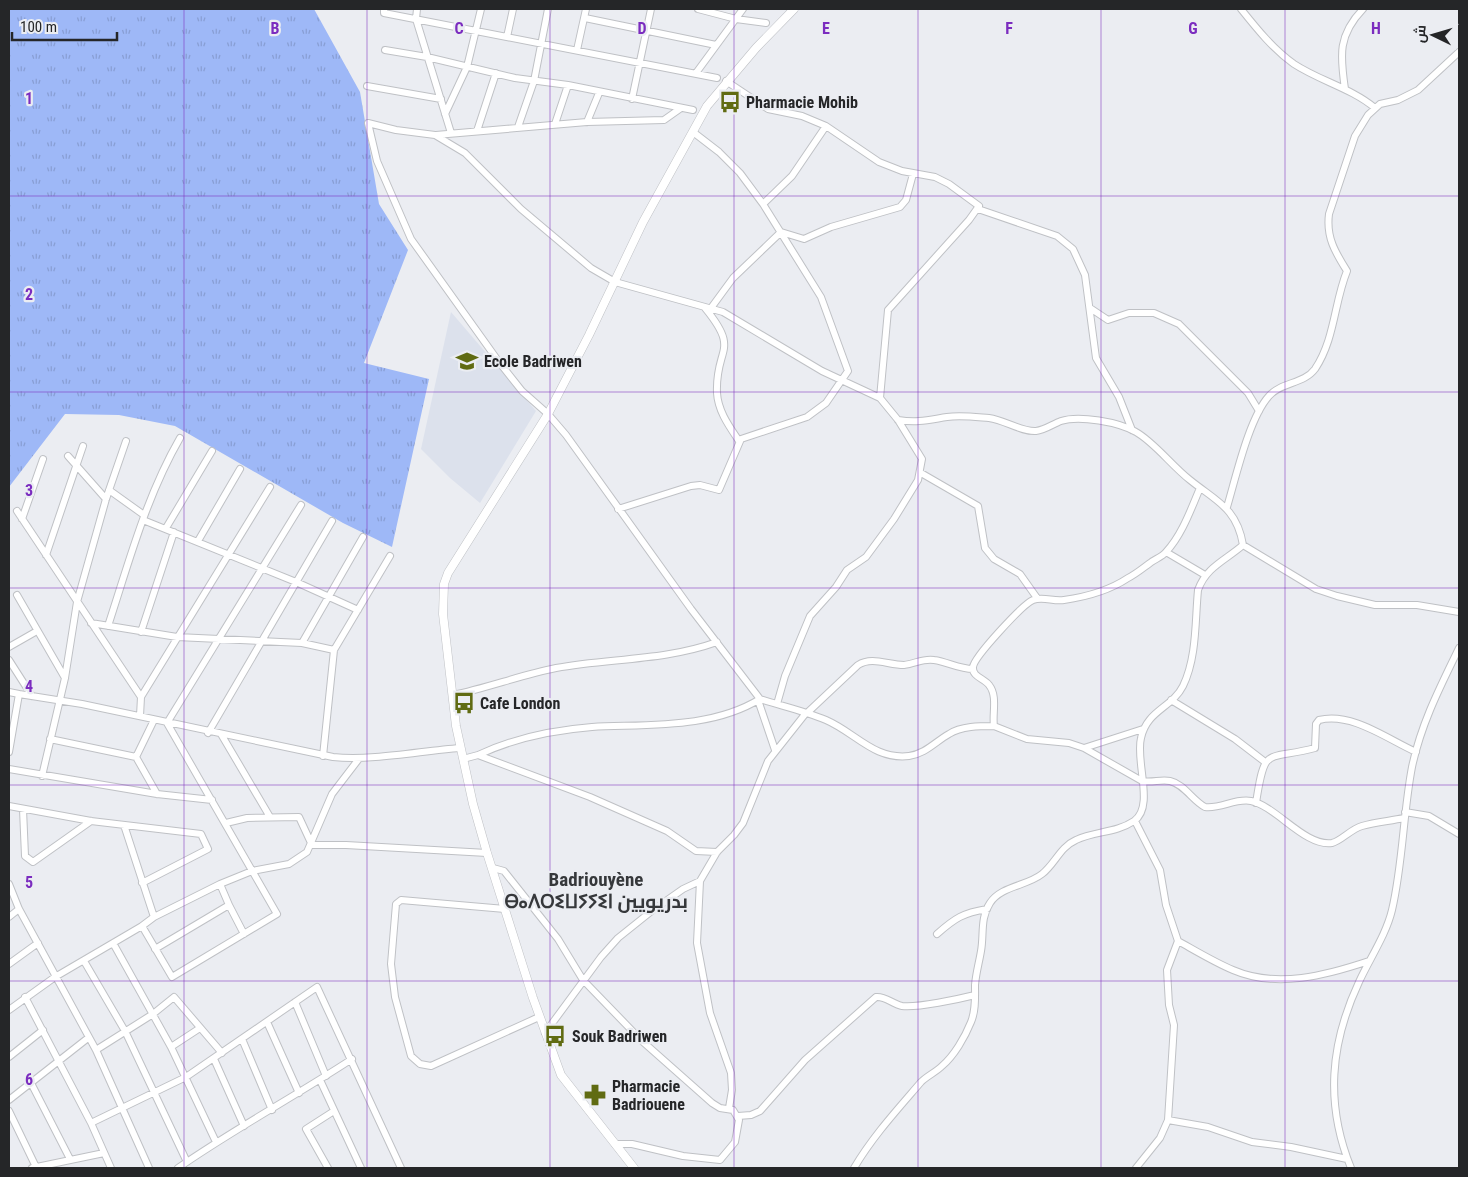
<svg xmlns="http://www.w3.org/2000/svg" width="1468" height="1177" viewBox="0 0 1468 1177" font-family="'Roboto Condensed',Cairo,'Noto Sans Tifinagh',sans-serif">
<style>
.built{fill:#dce1ec}
.grass{fill:url(#grass-tufts)}
.lines{fill:none;stroke-linecap:round;stroke-linejoin:round}
.minor-casing{stroke:#bfc1c5;stroke-width:8}
.tertiary-casing{stroke:#bfc1c5;stroke-width:9}
.minor{stroke:#fff;stroke-width:6}
.tertiary{stroke:#fff;stroke-width:8}
.grid{fill:none;stroke:#7b2cbf;stroke-width:1;stroke-opacity:0.55}
.labels{text-anchor:middle;dominant-baseline:central;stroke-width:4.5;stroke-linejoin:round;paint-order:stroke}
.poi-label{font-size:16px;font-weight:bold;fill:#252628;stroke:#ebedf2;text-anchor:start}
.quarter-label{font-size:19px;font-weight:bold;fill:#36383b;stroke:#ebedf2}
.grid-label{font-size:16px;text-anchor:middle;font-weight:bold;fill:#7b2cbf;stroke:#ebedf2;stroke-width:4.5;stroke-linejoin:round;paint-order:stroke}
</style>
<defs>
<pattern id="grass-tufts" width="24" height="20" patternUnits="userSpaceOnUse" patternTransform="scale(1.25)"><rect width="24" height="20" fill="#9eb8f7"/><path d="M3 7l-1-3M5 7V3M7 7l1-3M15 17l-1-3M17 17v-4M19 17l1-3" fill="none" stroke="#889ed4"/></pattern>
</defs>
<rect width="100%" height="100%" fill="#ebedf2"/>
<!-- built -->
<path class="built" d="M 451,312 L 536,411 L 480,503 L 450,478 L 421,449 Z"/>
<!-- grass -->
<path class="grass" d="M 9,9 L 314,9 L 360,92 L 379,204 L 408,250 L 364,363 L 429,379 L 392,547 L 343,523 L 175,426 L 119,415 L 65,414 L 9,487 Z"/>
<g class="lines">
<!-- minor casing -->
<g class="minor-casing">
<path id="minor" d="M 384,9 L 384,13 L 717,78
M 417,9 L 416,19 L 451,133
M 698,9 L 736,19 L 766,23
M 1241,9 C 1257,29 1273,49 1294,64 C 1320,81 1351,88 1375,108
M 585,18 L 716,45
M 507,37 L 513,9
M 385,50 L 427,57 L 515,78 L 568,85 L 693,110
M 577,50 L 586,9
M 696,73 L 743,9
M 726,81 L 768,109 L 802,116 L 826,126 L 879,162 L 902,171 L 935,177 L 949,184 L 979,206 L 969,220 L 888,310 L 880,398
M 367,86 L 441,99
M 1345,89 C 1340,55 1338,35 1363,9
M 632,99 L 651,9
M 445,114 L 467,67 L 481,9
M 587,122 L 599,93
M 555,124 L 568,85
M 518,127 L 534,81 L 548,9
M 477,131 L 496,73
M 436,135 L 587,122 L 664,120 L 681,108
M 763,204 L 792,176 L 826,126
M 978,209 L 1057,236 L 1073,249 L 1085,275 L 1096,358 L 1119,397 L 1132,430
M 705,308 C 741,352 715,347 717,393 C 718,411 729,426 739,441
M 711,308 L 733,278 L 781,232 L 804,239 L 831,227 L 900,207 L 906,200 L 913,174
M 1090,308 L 1108,320 L 1129,313 L 1154,313 L 1179,324 L 1248,393 L 1259,411
M 898,420 C 918,423 928,420 947,417 C 960,415 976,417 989,418 C 1005,420 1021,432 1036,431 C 1045,430 1053,424 1061,421 C 1079,415 1119,422 1136,432 C 1154,442 1172,466 1190,480 C 1216,501 1237,508 1243,545 L 1316,589 L 1337,596 L 1375,605 L 1417,605 L 1459,612
M 68,456 L 106,499
M 921,473 L 978,506 L 985,548 L 994,559 L 1020,574 L 1037,598
M 109,490 L 144,515
M 1227,507 C 1236,477 1249,418 1269,396 C 1281,382 1304,384 1315,369 C 1335,339 1334,303 1347,271 C 1335,252 1326,237 1329,214 L 1355,136 L 1368,115 L 1380,104 L 1398,100 L 1418,90 L 1459,52
M 618,509 L 691,486 L 700,485 L 719,490 L 741,439 L 807,417 L 826,403 L 848,371 L 821,297 L 763,204 L 740,173 L 719,152 L 693,132
M 17,511 L 141,697 L 140,716
M 22,519 L 43,459
M 143,520 L 296,582 L 358,610
M 166,528 L 212,451
M 198,541 L 240,469
M 1166,552 L 1205,575
M 46,555 L 83,446
M 17,595 L 65,678
M 91,623 L 177,637 L 302,643 L 334,650
M 108,626 C 129,562 146,497 180,438
M 141,632 L 174,532
M 302,643 L 363,537
M 9,647 L 37,631
M 9,660 L 32,696
M 9,692 L 19,694
M 453,695 C 487,688 521,675 556,668 C 610,658 664,661 717,642
M 141,697 L 270,487
M 758,700 L 775,750
M 1171,700 L 1235,739 L 1265,762
M 777,704 L 785,676 L 810,616 L 836,587 L 847,570 L 866,557 L 894,519 L 918,480 L 922,459 L 898,420 L 880,398 L 822,371 L 723,312 L 615,282 L 591,268 L 521,209 L 465,153 L 435,135 L 396,130 L 368,123 L 377,161 L 411,239 L 499,362 L 522,391 L 548,414 L 566,435 L 691,609 L 760,699 C 782,706 805,711 826,720 C 856,733 874,760 909,756 C 925,754 935,742 949,734 C 961,726 980,726 994,726 C 992,714 998,696 989,685 C 984,678 972,677 973,667 C 974,657 1023,604 1033,600 C 1043,596 1054,602 1064,600 C 1085,597 1110,590 1128,578 C 1136,574 1143,568 1150,563 C 1155,559 1162,557 1166,552 C 1182,535 1191,509 1200,488
M 807,713 L 858,665 C 872,656 888,665 904,665 C 915,664 923,658 934,660 C 948,662 959,669 973,669
M 154,720 L 136,757 L 157,794
M 994,726 L 1027,739 L 1069,743 L 1084,748 L 1142,781 C 1152,783 1161,779 1170,781 C 1184,784 1193,801 1205,807 C 1221,809 1235,798 1251,801 C 1276,806 1305,847 1332,843 C 1341,841 1351,829 1362,826 C 1376,822 1390,821 1404,818
M 208,733 L 332,521
M 221,734 L 270,817
M 50,739 L 136,757
M 1084,748 L 1143,729
M 9,752 L 19,694 L 82,704 L 333,757 C 372,761 420,751 460,748
M 323,756 L 334,650 L 390,556
M 463,759 L 478,755
M 9,769 L 157,794 L 212,800
M 42,776 L 65,678 L 77,602 L 106,499 L 126,441
M 1256,803 C 1265,744 1266,761 1315,748 L 1316,724 L 1319,720 C 1352,712 1387,739 1416,752
M 9,806 L 91,821 L 201,834 L 208,849 L 142,883
M 23,809 L 25,856 L 33,862 L 91,821
M 1405,812 L 1429,816 L 1459,834
M 1135,821 L 1160,870 L 1166,905 L 1178,941 C 1196,951 1214,962 1233,970 C 1277,989 1327,975 1369,961
M 226,823 L 247,818 L 299,817 L 312,845 L 346,845 L 487,853
M 124,825 L 154,917 L 220,884 L 252,871 L 289,864 L 307,852 L 332,794 L 358,760
M 717,852 L 696,851 L 667,831 L 590,797 L 478,755 C 512,739 554,730 592,727 C 648,724 711,729 760,699
M 493,868 L 504,871 L 558,939 L 583,980 L 642,1041 L 712,1103 L 720,1108 L 733,1110 L 739,1120 L 735,1142 L 720,1160 L 683,1156 L 632,1144 L 615,1144
M 700,881 L 697,943 L 710,1013 L 731,1073 L 732,1090 L 729,1108
M 9,884 L 19,909 L 96,1050 L 149,1168
M 229,905 L 244,934
M 505,909 L 401,900 L 396,904 L 391,964 L 395,997 L 411,1056 L 420,1064 L 431,1066 L 539,1017
M 9,917 L 19,909
M 154,917 L 142,926 L 172,977 L 277,914 L 167,723 L 301,505
M 937,934 C 955,918 963,913 987,909
M 113,943 L 171,1047 L 216,1142
M 155,949 L 229,905 L 220,884
M 84,961 L 125,1031 L 187,1162
M 9,964 L 38,943
M 25,997 L 91,1123 L 111,1168
M 295,1002 L 326,1076
M 9,1010 L 55,977 L 142,926
M 267,1022 L 299,1093
M 545,1033 L 601,957 L 618,938 L 653,910 L 683,889 L 700,881 L 717,852 L 734,835 L 743,823 L 768,761 L 806,713
M 242,1039 L 272,1110
M 171,1047 L 200,1028
M 96,1050 L 153,1014 L 174,997 L 222,1053
M 9,1057 L 43,1030
M 214,1059 L 244,1126
M 320,1080 L 361,1168
M 31,1083 L 70,1159
M 9,1100 L 88,1038
M 9,1111 L 36,1167
M 738,1116 L 751,1115 L 760,1111 L 805,1060 L 876,997 C 886,996 892,1004 902,1006 C 917,1008 959,999 975,995
M 1168,1120 L 1174,1025 L 1169,1005 L 1167,970 L 1178,941
M 91,1123 L 186,1077 L 317,987 L 401,1168
M 32,1168 L 104,1153
M 178,1168 C 234,1129 294,1097 352,1059
M 328,1168 L 306,1129 L 334,1111
M 854,1168 C 873,1136 897,1110 921,1082 C 927,1076 936,1072 942,1066 C 954,1056 965,1037 971,1022 C 976,1010 975,997 975,985 C 976,973 979,963 981,951 C 984,935 980,918 990,903 C 1001,886 1027,886 1042,874 C 1055,864 1060,847 1076,840 C 1095,831 1116,833 1134,821 C 1155,807 1135,761 1141,738 C 1147,710 1172,708 1183,686 C 1197,657 1195,621 1198,590 C 1206,567 1226,560 1243,545
M 1136,1168 L 1160,1138 L 1168,1120 L 1208,1127 L 1252,1142 L 1291,1147 L 1347,1159
M 1351,1168 C 1325,1104 1330,1044 1359,982 C 1370,958 1386,935 1392,910 C 1403,863 1403,814 1412,767 C 1421,724 1440,687 1459,648"/>
</g>
<!-- tertiary casing -->
<g class="tertiary-casing">
<path id="tertiary" d="M 634,1168 L 561,1075 L 533,998 L 487,853 L 473,804 L 456,726 L 443,614 L 444,584 L 448,573 L 548,414 L 589,335 L 643,222 L 707,106 L 756,48 L 794,9"/>
</g>
<!-- minor -->
<use href="#minor" class="minor"/>
<!-- tertiary -->
<use href="#tertiary" class="tertiary"/>
</g>
<!-- grid -->
<path class="grid" d="M 184,9 L 184,1168M 367,9 L 367,1168M 550,9 L 550,1168M 734,9 L 734,1168M 918,9 L 918,1168M 1101,9 L 1101,1168M 1285,9 L 1285,1168M 9,196 L 1459,196M 9,392 L 1459,392M 9,588 L 1459,588M 9,785 L 1459,785M 9,981 L 1459,981"/>
<!-- icons -->
<defs>
<g id="bus-bare" transform="scale(1.725)"><path d="M-5-6H5V4H4V6H2V4H-2V6H-4V4H-5ZM-3.5-4V0h7V-4ZM-3.5 1.2v1.5H-2V1.2ZM2 1.2v1.5H3.5V1.2Z" fill="#606b12" stroke="#ebedf2" stroke-width="2.5" paint-order="stroke"/></g>
<g id="school-bare" transform="scale(1.725)"><path d="M0-5L7-2L0 1L-7-2ZM-4 1L0 2.5L4 1V4Q0 6-4 4Z" fill="#606b12" stroke="#ebedf2" stroke-width="2.5" paint-order="stroke"/></g>
<g id="pharmacy-bare" transform="scale(1.725)"><path d="M-2-6h4v4h4v4h-4v4h-4v-4h-4v-4h4Z" fill="#606b12" stroke="#ebedf2" stroke-width="2.5" paint-order="stroke"/></g>
</defs>
<g fill-rule="evenodd">
<use href="#bus-bare" x="730" y="102"/>
<use href="#school-bare" x="467" y="361"/>
<use href="#bus-bare" x="464" y="703"/>
<use href="#bus-bare" x="555" y="1036"/>
<use href="#pharmacy-bare" x="595" y="1095"/>
</g>
<g class="labels">
<!-- poi labels -->
<g class="poi-label">
<text x="746" y="102">Pharmacie Mohib</text>
<text x="484" y="361">Ecole Badriwen</text>
<text x="480" y="703">Cafe London</text>
<text x="572" y="1036">Souk Badriwen</text>
<text x="612" y="1086">Pharmacie<tspan x="612" dy="18">Badriouene</tspan></text>
</g>
<!-- quarter labels -->
<g class="quarter-label">
<text x="596" y="879">Badriouyène<tspan x="596" dy="22">ⴱⴰⴷⵔⵉⵡⵢⵢⵉⵏ بدريويين</tspan></text>
</g>
</g>
<g class="grid-label">
<text x="275" y="34">B</text>
<text x="459" y="34">C</text>
<text x="642" y="34">D</text>
<text x="826" y="34">E</text>
<text x="1009" y="34">F</text>
<text x="1193" y="34">G</text>
<text x="1376" y="34">H</text>
<text x="29" y="104">1</text>
<text x="29" y="300">2</text>
<text x="29" y="496">3</text>
<text x="29" y="692">4</text>
<text x="29" y="888">5</text>
<text x="29" y="1085">6</text>
</g>
<!-- border -->
<rect width="1468" height="1177" fill="none" stroke="#252628" stroke-width="20"/>
<!-- north arrow -->
<g transform="translate(1433 35) rotate(275)" stroke="#ebedf2" stroke-width="4" paint-order="stroke">
<path d="M0-4L9 19L0 12L-9 19Z" fill="#252628"/>
<text y="-8" font-size="14" font-weight="bold" text-anchor="middle" fill="#252628">ش</text>
</g>
<!-- scale -->
<path d="M12 32v8h105v-8" fill="none" stroke="#252628" stroke-width="2.5"/>
<text x="20" y="32" font-size="15" fill="#252628" stroke="#ebedf2" stroke-width="4" paint-order="stroke">100 m</text>
</svg>
